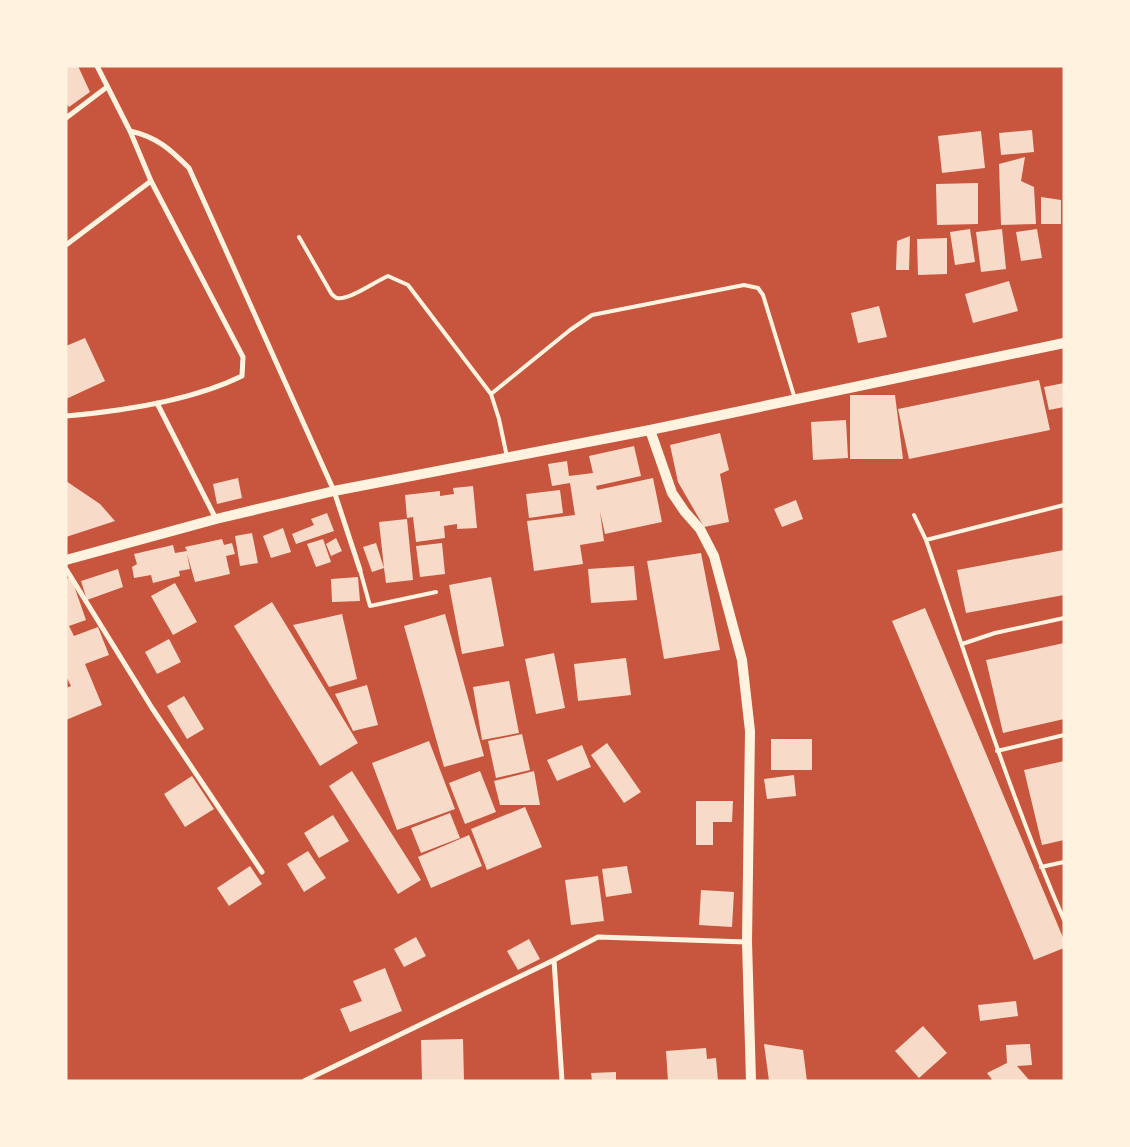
<svg xmlns="http://www.w3.org/2000/svg" width="1130" height="1147" viewBox="0 0 1130 1147" font-family="'Archivo Narrow',sans-serif">
<style>
.building{fill:#f7dbc8}
.lines{fill:none;stroke-linecap:round;stroke-linejoin:round}
.service{stroke:#fff3e0;stroke-width:4}
.minor{stroke:#fff3e0;stroke-width:5}
.secondary{stroke:#fff3e0;stroke-width:10}
</style>
<rect width="100%" height="100%" fill="#c8553d"/>
<!-- building -->
<path class="building" d="M 66,66 L 78,66 L 90,92 L 69,107 L 66,103 Z
M 1032,130 L 1034,152 L 1001,155 L 999,133 Z
M 981,131 L 985,168 L 942,173 L 938,136 Z
M 1025,157 L 1021,181 L 1034,187 L 1036,224 L 1001,225 L 999,164 Z
M 978,183 L 978,224 L 937,225 L 936,184 Z
M 1041,197 L 1061,200 L 1061,224 L 1041,224 Z
M 970,229 L 975,262 L 955,265 L 950,232 Z
M 1002,229 L 1006,269 L 981,272 L 976,232 Z
M 1037,229 L 1042,258 L 1021,261 L 1016,232 Z
M 910,236 L 909,270 L 896,270 L 897,241 Z
M 947,238 L 947,274 L 918,275 L 917,239 Z
M 1009,281 L 1018,311 L 973,323 L 965,294 Z
M 879,306 L 887,337 L 858,343 L 851,313 Z
M 85,338 L 105,381 L 66,399 L 66,346 Z
M 1039,380 L 1050,430 L 909,459 L 898,409 Z
M 1064,383 L 1064,407 L 1049,410 L 1044,387 Z
M 850,395 L 895,395 L 903,459 L 850,459 Z
M 846,420 L 848,458 L 813,460 L 811,422 Z
M 720,433 L 729,470 L 720,474 L 729,522 L 704,527 L 678,482 L 670,445 Z
M 634,446 L 641,476 L 596,486 L 597,490 L 653,478 L 662,522 L 605,534 L 600,512 L 604,541 L 580,545 L 583,564 L 534,571 L 527,521 L 575,515 L 570,483 L 552,486 L 548,464 L 567,461 L 569,476 L 593,473 L 589,456 Z
M 238,478 L 242,498 L 217,504 L 213,484 Z
M 66,481 L 100,504 L 115,521 L 66,537 Z
M 473,486 L 477,528 L 457,529 L 457,524 L 444,526 L 445,538 L 416,542 L 413,517 L 407,518 L 405,495 L 440,491 L 440,496 L 454,494 L 453,488 Z
M 560,490 L 563,513 L 529,518 L 526,494 Z
M 796,500 L 803,519 L 782,527 L 774,509 Z
M 327,513 L 334,531 L 296,544 L 292,534 L 314,525 L 311,519 Z
M 407,519 L 413,580 L 386,583 L 384,568 L 372,572 L 363,547 L 376,543 L 384,568 L 379,522 Z
M 283,528 L 291,552 L 271,558 L 263,536 Z
M 252,533 L 258,563 L 240,566 L 235,536 Z
M 336,538 L 342,551 L 331,556 L 326,544 Z
M 222,539 L 224,545 L 232,543 L 235,554 L 226,556 L 230,574 L 195,582 L 187,554 L 190,569 L 179,571 L 180,576 L 153,583 L 151,575 L 134,578 L 132,567 L 137,564 L 134,554 L 173,545 L 175,553 L 187,551 L 185,547 Z
M 323,539 L 331,562 L 316,567 L 307,544 Z
M 442,543 L 445,574 L 420,577 L 416,546 Z
M 1064,550 L 1064,595 L 966,613 L 957,570 Z
M 701,553 L 720,650 L 664,659 L 647,561 Z
M 634,566 L 637,600 L 591,603 L 588,569 Z
M 118,569 L 123,587 L 87,600 L 81,581 Z
M 71,577 L 86,620 L 69,626 L 74,636 L 98,627 L 109,655 L 85,664 L 102,705 L 66,720 L 66,688 L 71,686 L 66,676 L 66,579 Z
M 358,577 L 360,601 L 332,602 L 331,579 Z
M 491,577 L 504,646 L 462,654 L 449,585 Z
M 175,583 L 197,622 L 173,635 L 151,596 Z
M 272,602 L 358,743 L 320,766 L 234,626 Z
M 925,608 L 1064,940 L 1064,948 L 1034,960 L 892,621 Z
M 342,614 L 357,679 L 329,687 L 293,625 Z
M 445,614 L 484,756 L 444,767 L 404,626 Z
M 169,639 L 181,662 L 157,674 L 145,652 Z
M 1064,643 L 1064,719 L 1003,733 L 986,660 Z
M 554,653 L 565,708 L 536,714 L 525,659 Z
M 626,658 L 631,695 L 578,701 L 574,664 Z
M 509,681 L 519,733 L 482,740 L 473,687 Z
M 367,685 L 378,725 L 353,731 L 335,694 Z
M 184,696 L 204,729 L 187,739 L 167,706 Z
M 522,734 L 530,770 L 496,778 L 488,741 Z
M 771,739 L 812,739 L 812,770 L 771,770 Z
M 429,741 L 455,809 L 397,830 L 372,763 Z
M 607,743 L 641,792 L 624,803 L 591,755 Z
M 582,745 L 591,767 L 557,781 L 547,760 Z
M 1064,761 L 1064,840 L 1042,845 L 1024,770 Z
M 352,771 L 421,880 L 398,894 L 329,786 Z
M 480,771 L 496,812 L 465,824 L 449,783 Z
M 534,771 L 540,805 L 500,805 L 494,781 Z
M 794,775 L 796,796 L 767,799 L 764,779 Z
M 192,776 L 214,809 L 185,827 L 164,794 Z
M 696,801 L 733,801 L 732,822 L 713,822 L 713,845 L 696,845 Z
M 525,807 L 542,847 L 487,870 L 471,829 Z
M 450,813 L 460,838 L 421,853 L 411,828 Z
M 333,815 L 349,841 L 319,858 L 304,833 Z
M 469,835 L 482,866 L 431,888 L 418,857 Z
M 308,851 L 326,878 L 304,892 L 287,864 Z
M 250,866 L 262,884 L 229,906 L 217,888 Z
M 627,866 L 632,893 L 606,897 L 602,869 Z
M 598,876 L 604,921 L 571,925 L 565,880 Z
M 701,890 L 734,892 L 732,927 L 699,925 Z
M 416,937 L 426,956 L 404,967 L 394,949 Z
M 529,939 L 540,959 L 518,970 L 507,951 Z
M 385,968 L 402,1011 L 350,1032 L 340,1009 L 362,1001 L 353,981 Z
M 1016,1001 L 1018,1016 L 980,1021 L 978,1005 Z
M 923,1026 L 947,1053 L 919,1078 L 895,1051 Z
M 463,1039 L 464,1081 L 422,1081 L 421,1040 Z
M 764,1044 L 803,1050 L 807,1081 L 769,1081 Z
M 1030,1044 L 1032,1065 L 1017,1066 L 1030,1081 L 993,1081 L 987,1073 L 1007,1063 L 1006,1045 Z
M 706,1048 L 707,1059 L 716,1058 L 718,1081 L 668,1081 L 666,1051 Z
M 616,1072 L 616,1081 L 592,1081 L 591,1073 Z"/>
<g class="lines">
<!-- service -->
<path class="service" d="M 299,237 L 331,293 C 331,294 336,298 337,298 C 348,301 376,281 388,276 L 408,285 L 491,394
M 507,457 L 499,419 L 491,394 L 570,330 L 592,315 L 744,285 L 758,288 L 763,295 L 795,399
M 914,515 L 926,540 C 970,667 1010,796 1064,920
M 926,540 L 1064,505
M 360,570 L 370,606 L 436,592
M 962,644 L 995,633 L 1064,618
M 997,751 L 1064,735
M 1041,867 L 1064,862"/>
<!-- minor -->
<path class="minor" d="M 66,118 L 107,87
M 130,131 C 157,137 170,149 189,168 L 334,491 L 360,570
M 66,245 L 151,181
M 157,403 L 216,519
M 66,416 C 123,411 191,401 242,376 L 243,357 L 151,181 L 130,131 L 97,66
M 66,569 L 152,708 L 262,872
M 554,960 L 562,1081
M 304,1081 L 554,960 L 598,937 L 747,942"/>
<!-- secondary -->
<path class="secondary" d="M 650,430 L 672,493 L 685,512 L 700,529 L 714,556 L 742,660 L 750,731 L 747,942 L 751,1081
M 66,560 L 216,519 L 334,491 L 650,430 L 1064,343"/>
</g>
<!-- border -->
<rect width="1130" height="1147" fill="none" stroke="#fff3e0" stroke-width="135"/>
</svg>
